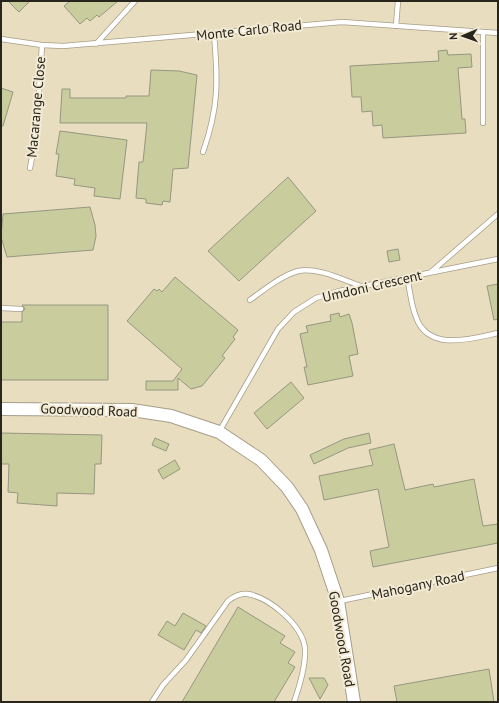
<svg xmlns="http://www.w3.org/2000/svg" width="499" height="703" viewBox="0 0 499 703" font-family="'PT Sans',sans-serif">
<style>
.built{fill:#e9ddc0}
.building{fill:#c9cc9c;stroke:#959781}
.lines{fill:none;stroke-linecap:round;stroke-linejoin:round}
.service-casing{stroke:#a69d88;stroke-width:6}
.tertiary-casing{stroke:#a69d88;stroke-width:14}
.service{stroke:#fff;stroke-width:4.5}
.tertiary{stroke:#fff;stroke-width:12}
.labels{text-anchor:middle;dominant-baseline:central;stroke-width:4;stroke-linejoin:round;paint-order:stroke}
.street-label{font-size:14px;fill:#28251d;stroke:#f3ead4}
</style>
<rect width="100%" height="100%" fill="#f3ead4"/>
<!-- built -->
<path class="built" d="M 1,1 L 498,1 L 498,702 L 1,702 Z"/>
<!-- building -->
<path class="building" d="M 8,1 L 30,1 L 19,12 Z
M 70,1 L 118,1 L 99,17 L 97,15 L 90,21 L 87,18 L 80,24 L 64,6 Z
M 447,50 L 448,55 L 471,54 L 472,67 L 458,68 L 462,119 L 465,119 L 466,133 L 383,138 L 382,125 L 373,126 L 372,111 L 362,112 L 361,97 L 352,97 L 350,66 L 439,61 L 438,51 Z
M 151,70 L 179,71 L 197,75 L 188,168 L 173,169 L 170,202 L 163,201 L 162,205 L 146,203 L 146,199 L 136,198 L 139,162 L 143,162 L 147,123 L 60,123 L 62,89 L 70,89 L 70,98 L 126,98 L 126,96 L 149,96 Z
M 1,88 L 13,92 L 3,126 L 1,126 Z
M 60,131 L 127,140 L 120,199 L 94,196 L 95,188 L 74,185 L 75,179 L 56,176 L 59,154 L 56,154 Z
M 288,177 L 316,211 L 239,281 L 208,251 Z
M 90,207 L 95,225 L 96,236 L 93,250 L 7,257 L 1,237 L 3,214 Z
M 398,249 L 400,260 L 389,262 L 387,251 Z
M 175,277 L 238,330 L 233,337 L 235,339 L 222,356 L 225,358 L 202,386 L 191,389 L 178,378 L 178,390 L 146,390 L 146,381 L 173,381 L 182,369 L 127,321 L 154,289 L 157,291 L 159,289 L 162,292 Z
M 498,284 L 498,319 L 494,320 L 487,286 Z
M 22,305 L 108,305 L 108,380 L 1,380 L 1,322 L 22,322 L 22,312 L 25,309 Z
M 339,313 L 340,317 L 349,314 L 352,323 L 358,354 L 349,356 L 353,376 L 308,385 L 304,367 L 307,367 L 300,334 L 308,332 L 306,326 L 331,321 L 330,315 Z
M 291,382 L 304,398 L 267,429 L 254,413 Z
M 1,433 L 102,435 L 101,464 L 95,464 L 94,494 L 57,493 L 57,506 L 17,503 L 18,493 L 8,492 L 9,464 L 1,464 Z
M 369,433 L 371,443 L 348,448 L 314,464 L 310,455 L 344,439 Z
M 155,438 L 169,444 L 166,451 L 152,445 Z
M 394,444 L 405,490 L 433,484 L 434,487 L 474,479 L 483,526 L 498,524 L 498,543 L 373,567 L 370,551 L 389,547 L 378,489 L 324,500 L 319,476 L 373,465 L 369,450 Z
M 175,460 L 180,469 L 163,479 L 158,470 Z
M 238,607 L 285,636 L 280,643 L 295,652 L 288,663 L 295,667 L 274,702 L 182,702 Z
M 183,613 L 206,626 L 201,633 L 196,630 L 184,650 L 158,635 L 167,621 L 175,626 Z
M 489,669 L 494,702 L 397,702 L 394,686 Z
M 309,678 L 324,678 L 328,685 L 320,699 Z"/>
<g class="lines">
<!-- service casing -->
<g class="service-casing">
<path id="service" d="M 396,26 L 398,1
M 1,39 L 42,45 L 63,46 L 342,22 L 498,33
M 96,44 L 135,1
M 483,123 L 483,32
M 203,152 C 219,107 218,80 214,34
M 30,168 L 36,137 L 42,45
M 431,272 L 498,214
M 407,277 C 410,290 411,305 416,317 C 428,352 471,339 498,333
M 250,300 C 265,289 281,276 298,271 C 318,267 343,280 361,286
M 1,308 L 21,309
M 219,432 L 278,329 L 294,312 L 316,298 L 339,291 L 498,259
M 340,601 L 498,568
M 152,702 L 163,685 L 186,660 L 228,601 C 233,597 241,593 248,594 C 270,598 302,625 305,648 C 306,666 300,685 294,702"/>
</g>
<!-- tertiary casing -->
<g class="tertiary-casing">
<path id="tertiary" d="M 1,409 L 132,410 L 171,416 L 219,432 L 261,460 L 287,487 L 302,509 L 321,550 L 338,601 L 354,702"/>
</g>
<!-- service -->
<use href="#service" class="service"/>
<!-- tertiary -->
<use href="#tertiary" class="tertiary"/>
</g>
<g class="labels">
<!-- street labels -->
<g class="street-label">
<text transform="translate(249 30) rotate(-6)">Monte Carlo Road</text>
<text transform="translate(36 107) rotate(-85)">Macarange Close</text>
<text transform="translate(372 286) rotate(-13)">Umdoni Crescent</text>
<text transform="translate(89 410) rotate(2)">Goodwood Road</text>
<text transform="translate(418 585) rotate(-12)">Mahogany Road</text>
<text transform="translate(342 639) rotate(80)">Goodwood Road</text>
</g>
</g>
<!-- border -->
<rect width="499" height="703" fill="none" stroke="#28251d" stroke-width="4"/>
<!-- north arrow -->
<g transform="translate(463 36) rotate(268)" stroke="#f3ead4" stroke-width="3" paint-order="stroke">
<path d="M0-3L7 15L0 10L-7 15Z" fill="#28251d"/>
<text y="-6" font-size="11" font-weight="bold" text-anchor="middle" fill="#28251d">N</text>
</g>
</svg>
